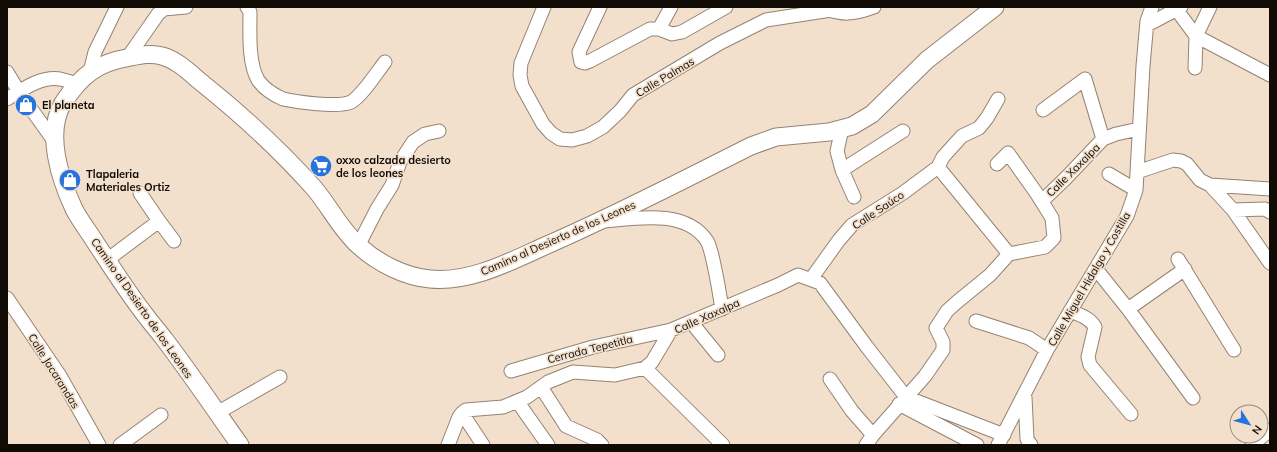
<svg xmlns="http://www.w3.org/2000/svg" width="1277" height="452" viewBox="0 0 1277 452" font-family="Mulish,sans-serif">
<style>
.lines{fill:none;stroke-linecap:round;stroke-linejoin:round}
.minor-casing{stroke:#948372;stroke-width:15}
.major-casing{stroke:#948372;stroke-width:19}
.minor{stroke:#fff;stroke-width:13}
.major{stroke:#fff;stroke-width:17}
.labels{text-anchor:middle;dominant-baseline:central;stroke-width:3.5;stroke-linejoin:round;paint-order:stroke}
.street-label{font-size:11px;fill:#110b06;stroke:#f2e0cd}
.poi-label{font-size:11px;font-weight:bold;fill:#110b06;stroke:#f2e0cd;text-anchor:start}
</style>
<rect width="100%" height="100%" fill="#f2e0cd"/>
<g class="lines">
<!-- minor casing -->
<g class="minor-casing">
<path id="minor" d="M 247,7 L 250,12 C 250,32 248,63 258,80 C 264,89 274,95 283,99 C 297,102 338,108 351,102 C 362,96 377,72 385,62
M 544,7 L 521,63 L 520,75 L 522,86 L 543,124 L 551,133 L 560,139 L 572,140 L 587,136 L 603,127 L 620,111 L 633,95 L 720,43 L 766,20 L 831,10
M 600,7 L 579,52 L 581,62 L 585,63 L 590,61 L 650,29 L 659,29 L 672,34 L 682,32 L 726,7
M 822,8 C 844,15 852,15 874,7
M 1176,9 L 1196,36 L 1270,75
M 1147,25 L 1181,7
M 659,29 L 671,7
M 128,57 L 158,14 L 164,9 L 186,7
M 1195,68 L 1196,36 L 1210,7
M 7,72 L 19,92 L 54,141
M 90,72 L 95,52 L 117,7
M 7,99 C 23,89 41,76 60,79 C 65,80 71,82 76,84
M 1043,110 L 1085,79 L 1103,139
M 842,129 L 837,151 L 842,170 L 854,197
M 938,167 L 1009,254
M 842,170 L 903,131
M 1137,172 L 1173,160 L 1181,161 L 1187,164 L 1200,180 L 1210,185 L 1270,189
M 1109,174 L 1136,190
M 1210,185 L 1233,210 L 1270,263
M 140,193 L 159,221 L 174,241
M 1042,201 L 1066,178 L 1103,139 L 1116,134 L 1139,129
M 1233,210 L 1265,209 L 1270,212
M 605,221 C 637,218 686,209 707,241 C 709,244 710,249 711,252 C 716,271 719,290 722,309
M 358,246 L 377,209 L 392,185 L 400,162 L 413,142 L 425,134 L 439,131
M 1178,259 L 1234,350
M 107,260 L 159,221
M 1096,269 L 1128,309 L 1193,398
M 811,279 L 839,240 L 852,225 L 903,193 L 938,167 L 943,157 L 962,136 L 979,128 L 987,118 L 998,99
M 7,298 L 60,376 L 99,445
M 1128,309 L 1185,269
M 1070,311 C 1080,315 1090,318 1095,327 L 1088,357 L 1090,365 L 1131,414
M 976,321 L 1029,338 L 1047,350
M 691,322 L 718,355
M 645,368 L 723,445
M 511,371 L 593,347 L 671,330 L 778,285 L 798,275 L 820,283 L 867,347 L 906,397 L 1004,435
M 830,379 L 852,411 L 873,435
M 541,387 L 566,426 L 597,440 L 602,445
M 1025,397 L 1027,439 L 1031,445
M 517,401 L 548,445
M 899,404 L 977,445
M 217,413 L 280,377
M 462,413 L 483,445
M 120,445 L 161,415
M 448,445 L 459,417 L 462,413 L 466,410 L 503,407 L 527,397 L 548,382 L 573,372 L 615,375 L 645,368 L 652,362 L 671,330
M 866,445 L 873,435 L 925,376 L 943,350 L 943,342 L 936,328 L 947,311 L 957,302 L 990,275 L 1009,254 L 1045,247 L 1054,238 L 1052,218 L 1037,194 L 1008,153 L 997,164
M 998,445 L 1047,350 L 1127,216 L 1136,190 L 1143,66 L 1147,21 L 1152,7
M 1252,445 L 1270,430"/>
</g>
<!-- major casing -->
<g class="major-casing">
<path id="major" d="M 240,445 C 215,410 191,374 165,340 C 159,332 152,324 146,316 C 128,293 113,269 97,245 C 90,233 80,221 74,209 C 60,179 45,133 63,103 C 82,74 97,63 131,57 C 141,55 151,53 162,56 C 177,60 190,73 202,83 C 242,115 280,150 314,188 C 330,207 341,230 359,246 C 378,263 405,277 430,279 C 471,283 511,261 547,245 C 616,215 683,180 751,146 L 776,137 L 829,132 L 852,126 L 872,114 L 927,60 L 995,7"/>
</g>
<!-- minor -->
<use href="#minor" class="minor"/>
<!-- major -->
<use href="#major" class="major"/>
</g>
<!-- icons -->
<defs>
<g id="shop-disc" transform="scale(1.15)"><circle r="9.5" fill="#2473de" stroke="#f2e0cd"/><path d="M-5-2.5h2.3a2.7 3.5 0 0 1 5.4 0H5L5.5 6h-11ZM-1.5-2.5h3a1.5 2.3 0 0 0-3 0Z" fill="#fff"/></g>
<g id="supermarket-disc" transform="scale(1.15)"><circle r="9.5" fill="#2473de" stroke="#f2e0cd"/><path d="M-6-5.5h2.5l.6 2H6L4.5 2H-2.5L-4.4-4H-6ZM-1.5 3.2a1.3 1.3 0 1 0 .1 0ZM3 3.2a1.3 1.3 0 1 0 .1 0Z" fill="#fff"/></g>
</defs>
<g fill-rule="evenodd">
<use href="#shop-disc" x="26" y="105"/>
<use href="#supermarket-disc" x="321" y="166"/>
<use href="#shop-disc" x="70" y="180"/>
</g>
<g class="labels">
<!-- street labels -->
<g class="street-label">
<text transform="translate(665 77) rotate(-31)">Calle Palmas</text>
<text transform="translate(1073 170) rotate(-45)">Calle Xaxalpa</text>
<text transform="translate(878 210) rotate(-34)">Calle Saúco</text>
<text transform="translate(558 238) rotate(-24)">Camino al Desierto de los Leones</text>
<text transform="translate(1089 279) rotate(-60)">Calle Miguel Hidalgo y Costilla</text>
<text transform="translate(142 308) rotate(55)">Camino al Desierto de los Leones</text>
<text transform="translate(707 316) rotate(-24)">Calle Xaxalpa</text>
<text transform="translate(590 349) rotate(-14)">Cerrada Tepetitla</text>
<text transform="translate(54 371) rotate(58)">Calle Jacarandas</text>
</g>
<!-- poi labels -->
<g class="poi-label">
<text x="42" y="105">El planeta</text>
<text x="336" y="160">oxxo calzada desierto<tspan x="336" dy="13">de los leones</tspan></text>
<text x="86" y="174">Tlapaleria<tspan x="86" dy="13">Materiales Ortiz</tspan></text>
</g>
</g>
<!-- border -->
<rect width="1277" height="452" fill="none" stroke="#110b06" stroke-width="16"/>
<!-- north arrow -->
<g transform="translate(1249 424) rotate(126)"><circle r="19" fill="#f2e0cd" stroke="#988b7d"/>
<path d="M0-3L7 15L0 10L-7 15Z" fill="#2473de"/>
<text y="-6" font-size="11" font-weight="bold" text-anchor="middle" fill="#110b06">N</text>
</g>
</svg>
